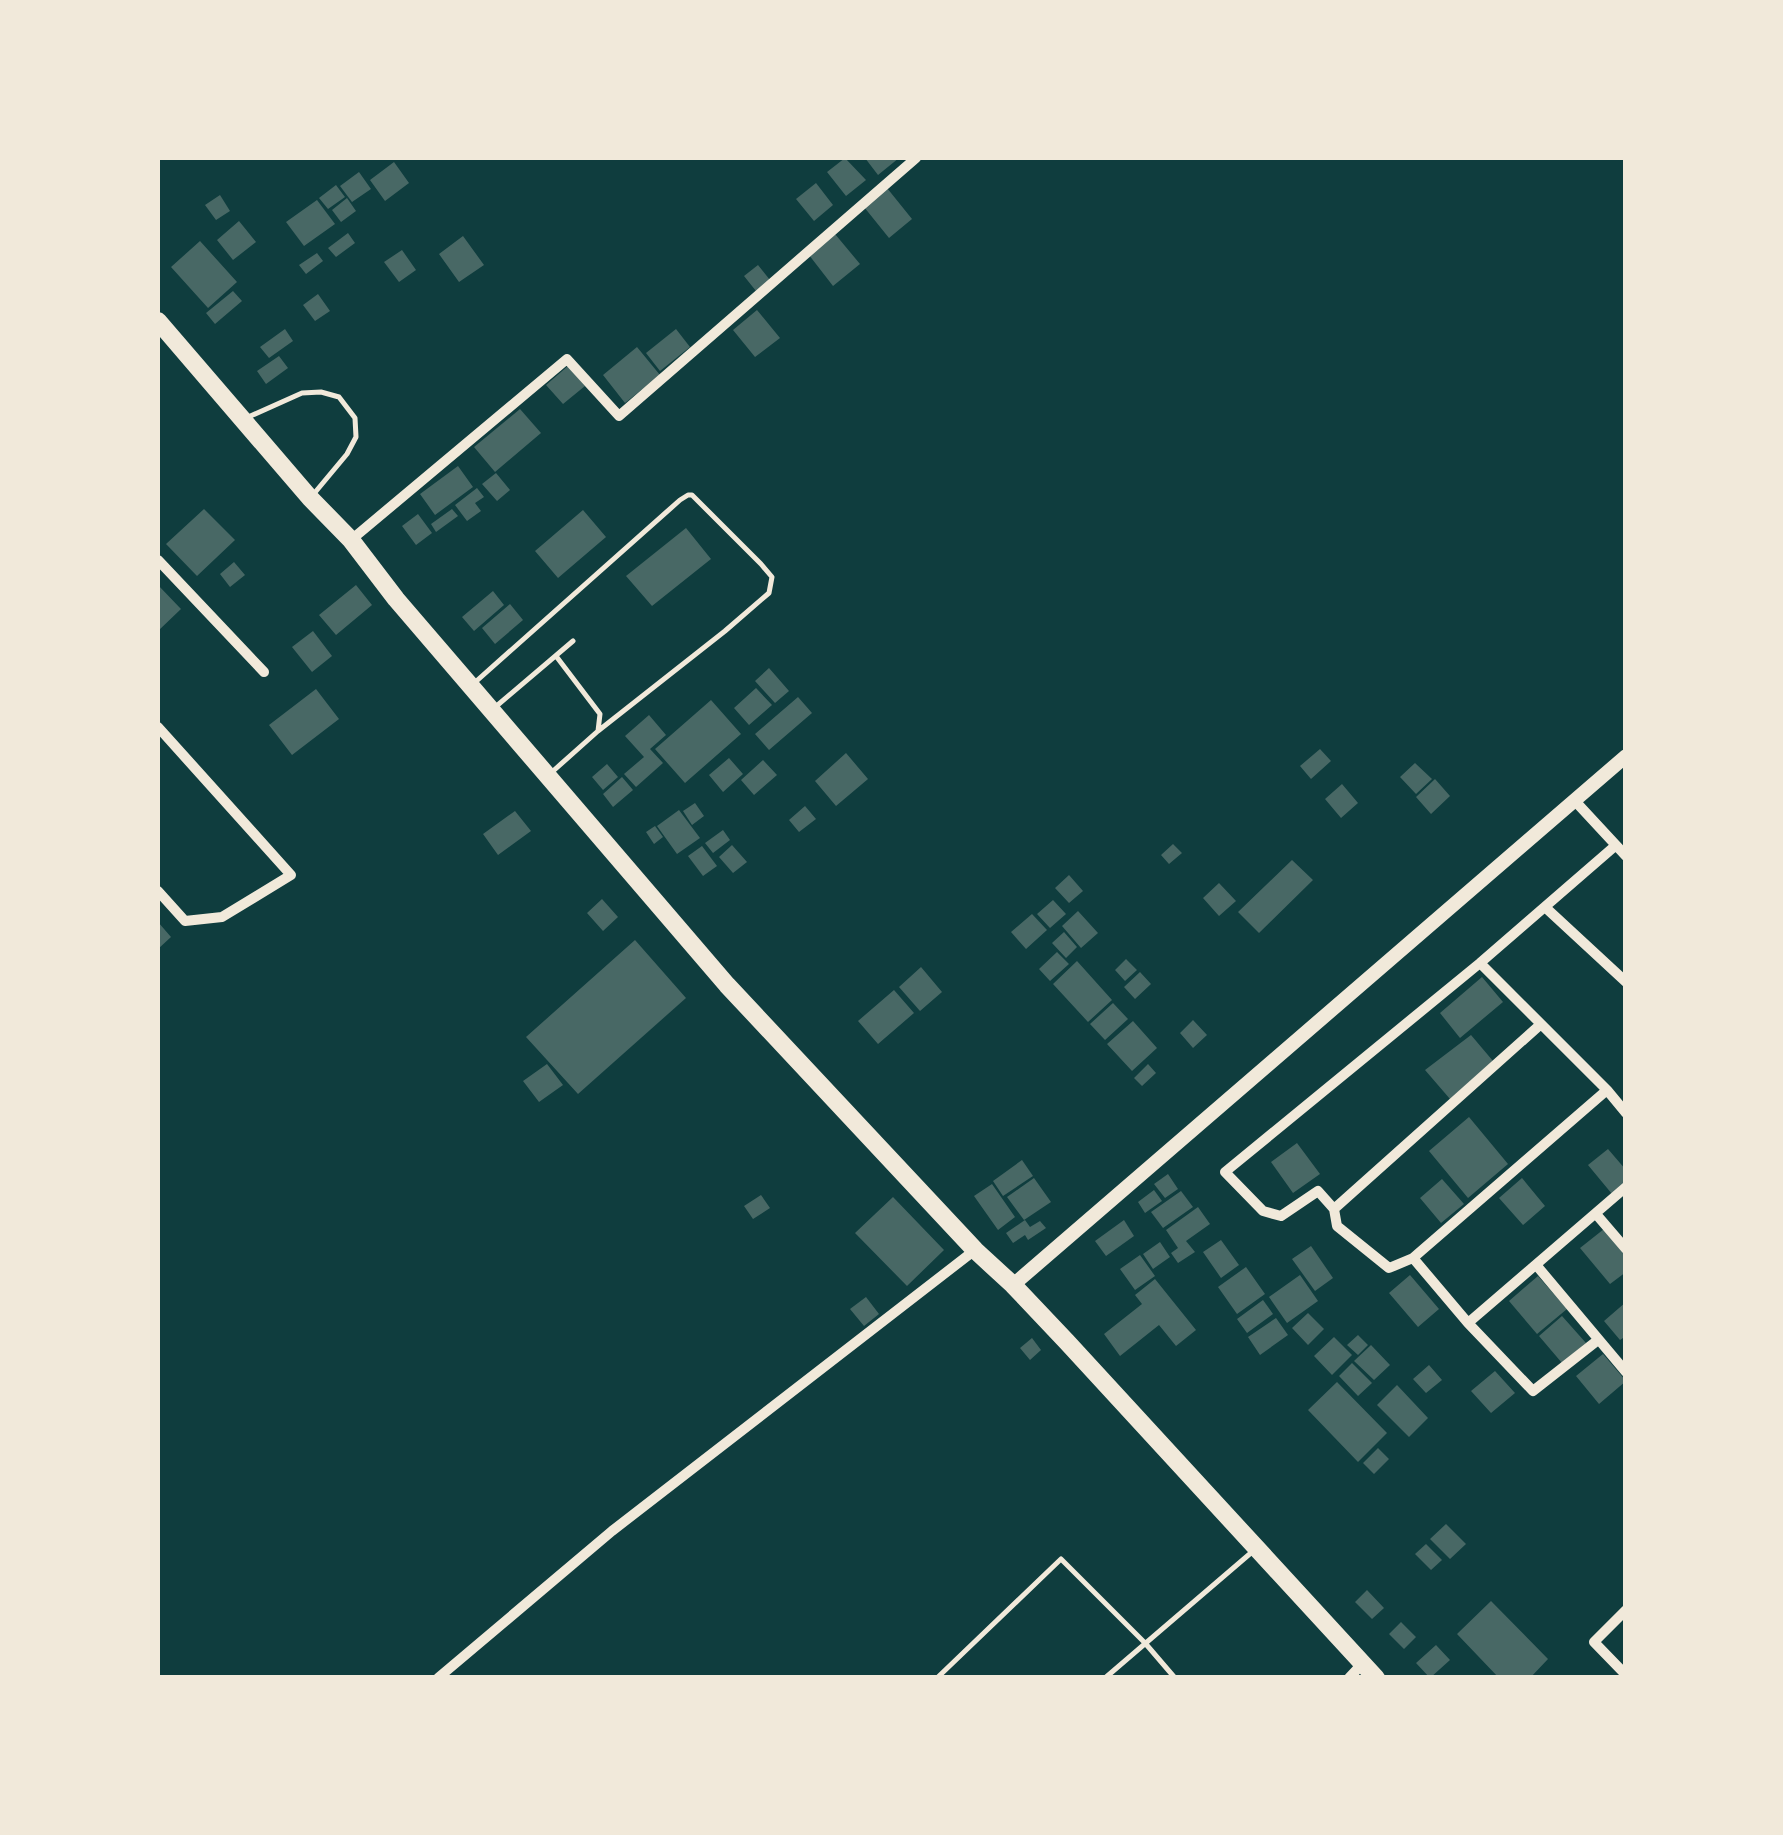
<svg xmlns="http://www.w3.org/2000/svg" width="1783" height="1835" viewBox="0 0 1783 1835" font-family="'PT Sans Narrow',sans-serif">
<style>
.building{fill:#486865}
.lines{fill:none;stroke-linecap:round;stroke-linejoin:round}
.service{stroke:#f1e9da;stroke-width:5}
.minor{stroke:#f1e9da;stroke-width:10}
.tertiary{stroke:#f1e9da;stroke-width:14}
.primary{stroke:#f1e9da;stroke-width:18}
</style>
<rect width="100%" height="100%" fill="#0f3d3e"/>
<!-- building -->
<path class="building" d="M 845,158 L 866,180 L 846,196 L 827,172 Z
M 865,158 L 899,158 L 878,175 Z
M 394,162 L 409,183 L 385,201 L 370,180 Z
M 359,172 L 371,189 L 352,202 L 340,186 Z
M 816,183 L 833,205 L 814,221 L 796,199 Z
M 336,185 L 345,197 L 328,209 L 319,198 Z
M 887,188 L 912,219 L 889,238 L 864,207 Z
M 220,195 L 230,211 L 216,220 L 205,205 Z
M 347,198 L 356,211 L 341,222 L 332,210 Z
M 317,200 L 335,224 L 304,246 L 286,222 Z
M 239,221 L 256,242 L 233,260 L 217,240 Z
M 348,233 L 355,243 L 336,257 L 328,248 Z
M 835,234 L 860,264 L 833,286 L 809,255 Z
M 463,236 L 484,265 L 459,282 L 439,254 Z
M 200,241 L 237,282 L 208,308 L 171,267 Z
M 402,250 L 416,270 L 399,282 L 384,262 Z
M 317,253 L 323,261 L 306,274 L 299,265 Z
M 758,265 L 770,280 L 756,291 L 744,276 Z
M 233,291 L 242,301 L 215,324 L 206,313 Z
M 318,294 L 330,311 L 315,321 L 303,305 Z
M 757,310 L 780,338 L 755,357 L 733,330 Z
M 285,329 L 293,341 L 269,358 L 260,347 Z
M 676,329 L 690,347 L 660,371 L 646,353 Z
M 637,347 L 660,375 L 625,403 L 603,375 Z
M 279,356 L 288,368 L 266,384 L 257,371 Z
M 568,366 L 585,386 L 563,404 L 546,385 Z
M 520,409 L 541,433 L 495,472 L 474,447 Z
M 458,466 L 473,487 L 435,515 L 420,494 Z
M 496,473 L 510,490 L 497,501 L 482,484 Z
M 477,488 L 484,497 L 475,503 L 481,511 L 467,521 L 455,505 Z
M 204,509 L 235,540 L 197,576 L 166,544 Z
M 452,509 L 458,516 L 436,532 L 431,524 Z
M 583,510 L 606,537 L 558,578 L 535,551 Z
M 418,514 L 432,533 L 416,545 L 402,526 Z
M 686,528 L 711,559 L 652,606 L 626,576 Z
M 234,562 L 245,575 L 230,587 L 220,574 Z
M 158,585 L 181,609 L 158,631 Z
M 356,585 L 372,605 L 336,635 L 319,615 Z
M 493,591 L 504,605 L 474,631 L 462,617 Z
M 510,604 L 523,620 L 495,644 L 482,628 Z
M 313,631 L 332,656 L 312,672 L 292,647 Z
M 769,668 L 789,691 L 775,703 L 755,681 Z
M 756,688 L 772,705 L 749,725 L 734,708 Z
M 316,689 L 339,719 L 292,755 L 269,725 Z
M 798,697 L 812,713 L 769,750 L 755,734 Z
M 711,700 L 741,734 L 685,783 L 655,749 Z
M 649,715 L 666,735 L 650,749 L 663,763 L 636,787 L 624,774 L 644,757 L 625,736 Z
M 1320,749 L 1331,761 L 1311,779 L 1300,766 Z
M 846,753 L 868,779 L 836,806 L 815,781 Z
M 729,758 L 743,774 L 723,792 L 709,775 Z
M 763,760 L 777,775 L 754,795 L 741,780 Z
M 1415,763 L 1432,779 L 1416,794 L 1400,777 Z
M 607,764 L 618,777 L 603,790 L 592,777 Z
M 622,777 L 633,790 L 613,807 L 603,794 Z
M 1435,779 L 1450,796 L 1431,814 L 1416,797 Z
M 1342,784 L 1358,803 L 1341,818 L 1325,799 Z
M 695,803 L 704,816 L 692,825 L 683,811 Z
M 805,806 L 816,819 L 799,832 L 789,820 Z
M 679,810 L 700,838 L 677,854 L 657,826 Z
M 515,811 L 531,831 L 498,855 L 483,834 Z
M 655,826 L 663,837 L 654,844 L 646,832 Z
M 723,830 L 730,840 L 713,853 L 705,843 Z
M 1173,844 L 1182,853 L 1169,864 L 1161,855 Z
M 732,845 L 747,862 L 733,873 L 719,857 Z
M 702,846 L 717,866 L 703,876 L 688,856 Z
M 1292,860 L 1313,880 L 1259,933 L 1238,912 Z
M 1069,875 L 1083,891 L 1069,903 L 1055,888 Z
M 1219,883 L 1236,901 L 1219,916 L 1203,898 Z
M 602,899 L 618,917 L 603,931 L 587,913 Z
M 1053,900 L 1066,914 L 1050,928 L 1037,914 Z
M 1078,911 L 1098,933 L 1081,948 L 1062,926 Z
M 1032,914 L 1047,930 L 1026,949 L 1011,932 Z
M 158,922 L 171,937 L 158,949 Z
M 1064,932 L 1077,947 L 1066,958 L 1052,943 Z
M 635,940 L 686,998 L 578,1094 L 526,1037 Z
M 1057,952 L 1069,964 L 1050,981 L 1039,969 Z
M 1126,959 L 1137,970 L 1125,981 L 1115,970 Z
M 1077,961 L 1112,1000 L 1088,1022 L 1053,984 Z
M 921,967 L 942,992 L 920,1011 L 899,987 Z
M 1140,972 L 1151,984 L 1135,999 L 1124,987 Z
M 1482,977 L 1503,1002 L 1460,1038 L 1440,1013 Z
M 894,990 L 914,1013 L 878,1044 L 858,1021 Z
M 1113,1003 L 1128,1019 L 1105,1040 L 1090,1024 Z
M 1193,1020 L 1207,1035 L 1193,1048 L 1180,1033 Z
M 1133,1021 L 1157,1048 L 1132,1071 L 1107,1044 Z
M 1471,1035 L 1493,1061 L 1450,1099 L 1425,1070 Z
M 547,1064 L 563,1085 L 539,1102 L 523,1081 Z
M 1148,1064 L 1156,1073 L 1142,1086 L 1134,1078 Z
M 1469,1117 L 1508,1164 L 1468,1198 L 1429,1151 Z
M 1297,1143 L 1320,1174 L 1293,1193 L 1271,1162 Z
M 1608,1149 L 1626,1170 L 1626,1182 L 1612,1194 L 1588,1165 Z
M 1022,1160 L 1033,1176 L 1003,1196 L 993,1181 Z
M 1168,1174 L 1178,1189 L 1165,1198 L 1154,1184 Z
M 1034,1178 L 1051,1202 L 1024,1220 L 1007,1197 Z
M 1522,1178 L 1545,1206 L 1523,1225 L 1499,1198 Z
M 1442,1179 L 1464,1204 L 1441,1223 L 1420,1198 Z
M 992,1184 L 1015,1217 L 998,1230 L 974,1196 Z
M 1154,1190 L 1162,1201 L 1145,1213 L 1138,1202 Z
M 1181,1191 L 1193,1207 L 1163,1228 L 1151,1212 Z
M 761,1195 L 770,1208 L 753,1219 L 744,1206 Z
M 893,1197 L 944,1250 L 907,1286 L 855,1233 Z
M 1198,1207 L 1210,1224 L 1186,1241 L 1195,1252 L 1178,1263 L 1171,1253 L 1178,1248 L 1166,1230 Z
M 1025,1220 L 1030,1227 L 1040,1221 L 1046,1228 L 1028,1240 L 1025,1235 L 1013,1243 L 1006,1233 Z
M 1124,1220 L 1134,1236 L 1106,1256 L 1095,1241 Z
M 1604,1229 L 1626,1254 L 1626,1272 L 1610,1284 L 1580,1248 Z
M 1221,1240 L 1239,1265 L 1221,1278 L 1203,1252 Z
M 1160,1242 L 1170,1257 L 1153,1269 L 1143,1254 Z
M 1311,1246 L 1333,1278 L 1315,1291 L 1292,1259 Z
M 1140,1255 L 1155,1276 L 1135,1290 L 1120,1269 Z
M 1246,1267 L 1265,1294 L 1237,1314 L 1218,1287 Z
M 1300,1275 L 1318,1301 L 1287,1323 L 1269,1297 Z
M 1410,1275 L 1439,1309 L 1418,1327 L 1389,1293 Z
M 1538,1276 L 1567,1309 L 1537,1334 L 1509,1301 Z
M 1155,1279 L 1196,1330 L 1176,1346 L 1159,1325 L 1120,1356 L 1104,1334 L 1142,1304 L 1135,1295 Z
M 866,1297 L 879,1314 L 864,1326 L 850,1309 Z
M 1263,1300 L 1273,1314 L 1247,1333 L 1237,1319 Z
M 1626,1302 L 1626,1336 L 1620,1340 L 1604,1321 Z
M 1308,1313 L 1324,1329 L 1308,1345 L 1292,1328 Z
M 1562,1316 L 1586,1343 L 1562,1363 L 1539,1336 Z
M 1276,1318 L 1288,1335 L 1260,1355 L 1248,1337 Z
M 1358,1335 L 1368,1345 L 1358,1355 L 1347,1345 Z
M 1334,1337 L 1352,1355 L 1332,1375 L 1314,1356 Z
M 1032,1338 L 1041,1350 L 1030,1360 L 1020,1348 Z
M 1371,1345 L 1390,1365 L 1374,1380 L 1354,1361 Z
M 1603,1354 L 1626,1381 L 1599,1404 L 1576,1376 Z
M 1352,1363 L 1372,1383 L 1358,1396 L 1339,1376 Z
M 1429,1365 L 1442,1380 L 1426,1393 L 1413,1379 Z
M 1495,1371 L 1515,1393 L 1491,1413 L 1471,1391 Z
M 1337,1382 L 1387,1433 L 1358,1462 L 1308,1410 Z
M 1397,1385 L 1428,1418 L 1409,1437 L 1377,1405 Z
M 1378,1448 L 1389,1459 L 1374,1474 L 1363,1463 Z
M 1446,1524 L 1466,1544 L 1450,1559 L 1430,1539 Z
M 1426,1544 L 1442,1560 L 1431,1570 L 1415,1554 Z
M 1367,1590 L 1384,1608 L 1372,1619 L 1355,1602 Z
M 1491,1601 L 1548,1659 L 1530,1678 L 1499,1678 L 1457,1634 Z
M 1401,1622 L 1416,1637 L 1404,1649 L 1389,1634 Z
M 1436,1645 L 1450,1660 L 1430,1678 L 1416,1663 Z"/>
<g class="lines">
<!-- service -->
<path class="service" d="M 246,418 L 302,393 L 321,392 L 339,397 L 355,418 L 356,437 L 347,454 L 312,496
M 472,685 L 680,500 L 688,495 L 692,495 L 761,564 L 772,577 L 769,593 L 725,631 L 598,731
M 493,709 L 573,641
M 552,772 L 598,731 L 600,714 L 556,656
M 937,1678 L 1061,1559 L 1145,1643 L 1175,1678
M 1105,1678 L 1252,1552"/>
<!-- minor -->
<path class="minor" d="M 351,540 L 567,359 L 619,416 L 916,158
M 158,560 L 264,672
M 158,727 L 291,875 L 222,917 L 185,921 L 158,891
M 1575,801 L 1626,856
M 1546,908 L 1626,982
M 1480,963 L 1607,1090 L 1626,1113
M 1541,1024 L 1334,1209 L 1337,1226 L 1389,1268 L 1413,1258 L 1607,1090
M 1334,1209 L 1318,1191 L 1281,1216 L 1263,1211 L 1225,1172 L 1480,963 L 1615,846
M 1596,1214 L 1626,1249
M 1413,1258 L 1468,1323 L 1533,1391 L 1598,1340
M 1537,1266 L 1626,1372
M 1468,1323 L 1626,1187
M 1626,1610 L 1594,1642 L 1626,1675
M 438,1678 L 612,1531 L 975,1250
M 1349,1678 L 1363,1663"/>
<!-- tertiary -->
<path class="tertiary" d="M 1013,1285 L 1626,756"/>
<!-- primary -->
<path class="primary" d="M 158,321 L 310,498 L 351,540 L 396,599 L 727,985 L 975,1250 L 1013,1285 L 1067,1342 L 1376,1678"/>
</g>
<!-- border -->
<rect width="1783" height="1835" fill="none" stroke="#f1e9da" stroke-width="320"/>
</svg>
